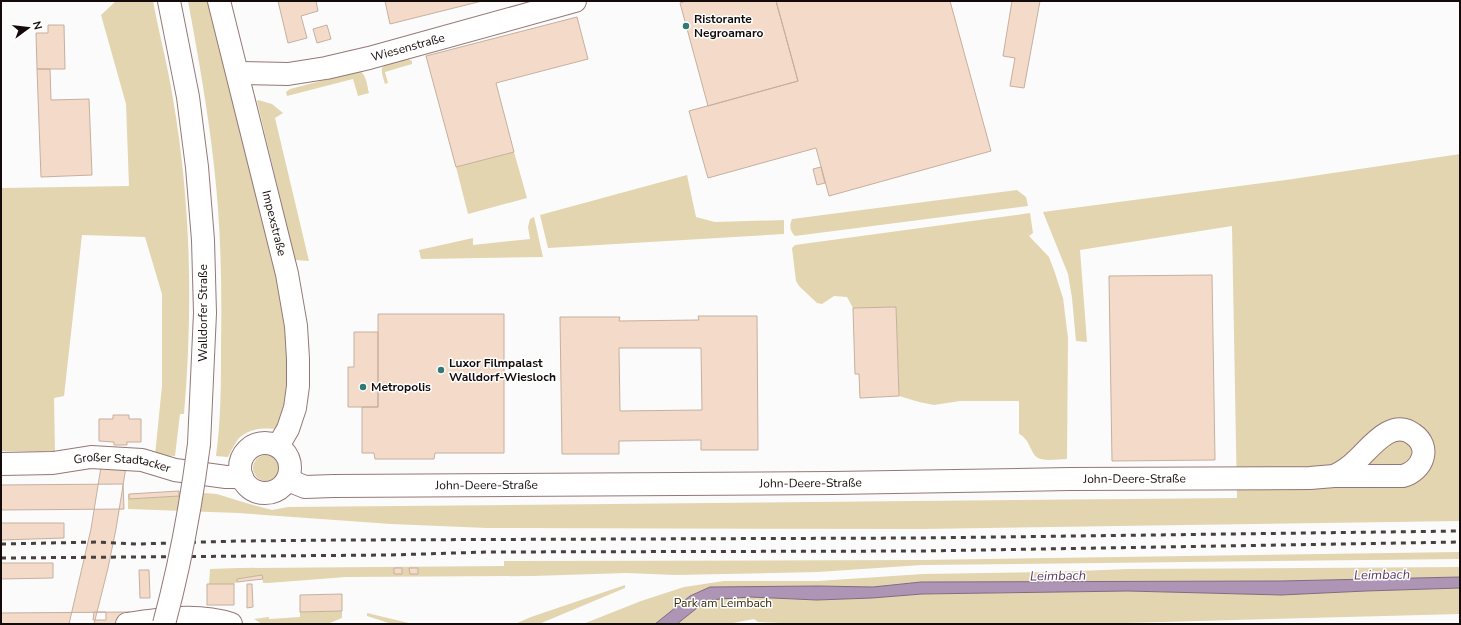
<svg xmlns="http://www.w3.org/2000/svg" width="1461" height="625" viewBox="0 0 1461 625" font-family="'Nunito Sans',sans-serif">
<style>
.green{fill:#e2d5af}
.water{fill:#ae95b5;stroke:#806b81}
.building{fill:#f4dbc9;stroke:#c6af9e;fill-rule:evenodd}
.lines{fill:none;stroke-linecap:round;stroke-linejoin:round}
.minor-casing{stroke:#947775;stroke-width:24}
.minor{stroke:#fff;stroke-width:22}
.rail{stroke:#47403f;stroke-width:3;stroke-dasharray:5 5;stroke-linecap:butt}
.minor-bridge-casing{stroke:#947775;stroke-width:24;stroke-linecap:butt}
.minor-bridge{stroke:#fff;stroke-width:22}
.poi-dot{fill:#317974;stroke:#fff;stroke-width:1.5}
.labels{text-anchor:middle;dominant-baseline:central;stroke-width:3;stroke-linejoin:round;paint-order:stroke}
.poi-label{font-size:12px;font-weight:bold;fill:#140a09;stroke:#fff;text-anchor:start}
.street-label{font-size:12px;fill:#140a09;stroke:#fff}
.park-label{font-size:12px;fill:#342908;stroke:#fff}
.water-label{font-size:13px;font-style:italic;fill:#5c3966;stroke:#fff}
</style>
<rect width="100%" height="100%" fill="#fbfbfb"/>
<!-- green -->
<path class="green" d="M 116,1 L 153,1 C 159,34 168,66 173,99 C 191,203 193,309 184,414 L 180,414 L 175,456 L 155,455 L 162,386 L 162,294 L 145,237 L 82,235 L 64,396 L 54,398 L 55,452 L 1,451 L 1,188 L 129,186 L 126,104 L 101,15 Z
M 188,1 L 214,1 L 268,213 L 291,351 L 293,431 C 275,429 254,424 239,438 C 235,443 231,451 228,457 L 216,456 C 221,420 221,384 221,347 C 222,287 221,226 214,166 C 208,110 198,56 188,1 Z
M 406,58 L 412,61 L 412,64 L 385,72 L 388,83 L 385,84 C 384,80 381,72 382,68 C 384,63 401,60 406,58 Z
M 360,71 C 367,76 367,86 369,93 L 358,96 L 353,79 L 287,96 L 286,92 L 290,89 Z
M 258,100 L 272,104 L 283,113 L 275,118 L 309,261 L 295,260 L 257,101 Z
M 514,152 L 527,198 L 468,214 L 456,167 Z
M 1460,154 L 1460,521 L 921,529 L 487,528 L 391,524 L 238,513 L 128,509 L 128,494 L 129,494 L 130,499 L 179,496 L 179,491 L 217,494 L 246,503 L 272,510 L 288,507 L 1237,498 L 1232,226 L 1080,250 L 1087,342 L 1076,341 L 1072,298 L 1068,274 L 1043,212 L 1286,180 Z
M 687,175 L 696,217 L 715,222 L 784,220 L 784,234 L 548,248 L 540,215 Z
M 1017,190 L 1026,197 L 1028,206 L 795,236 C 790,231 789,226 792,219 Z
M 1030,213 L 1033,233 L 1029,236 L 1049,257 L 1055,273 L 1063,298 L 1068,338 L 1067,459 C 1059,459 1049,461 1041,459 C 1030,457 1031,439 1019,434 L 1019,401 L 960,401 L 934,405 L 919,402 L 899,396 L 896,307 L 853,308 L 847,297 L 834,296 L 822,304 L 817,303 L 799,286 L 796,281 L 792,248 L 795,245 Z
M 534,217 L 543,257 L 421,259 L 419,250 L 473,238 L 473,245 L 530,239 L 528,227 L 530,219 Z
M253 468a13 13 0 1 1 26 0a13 13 0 1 1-26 0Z
M 1460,552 L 1460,559 L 922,565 L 818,572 L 675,575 L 626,573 L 533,576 L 346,577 L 268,583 L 263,583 L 262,575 L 237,579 L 237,582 L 234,584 L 209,584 L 210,569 L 239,568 L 504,566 L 504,561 L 922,560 Z
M 1460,567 L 1460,577 L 1281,581 L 921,582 L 873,587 L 818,586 L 750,587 L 750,597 L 817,600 L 872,598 L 922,594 L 1128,591 L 1281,595 L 1366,591 L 1460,588 L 1460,614 L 1087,624 L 808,624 L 758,622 L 754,619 L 728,624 L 583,624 L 641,601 L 684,587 L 724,581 L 818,581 L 923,574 L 1053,572 L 1129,569 Z
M 625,585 L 625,588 L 539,624 L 515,624 L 531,617 Z
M 342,611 L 342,618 L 330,623 L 330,624 L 262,624 L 254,619 L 269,617 L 269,619 L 300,617 L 300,612 Z
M 367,613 L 413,624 L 392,624 L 367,616 Z"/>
<!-- water -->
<path class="water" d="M 1460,577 L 1460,588 L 1366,591 L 1281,595 L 1128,591 L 922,594 L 872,598 L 817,600 L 750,597 L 707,600 L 677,624 L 655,624 L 690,596 L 710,587 L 818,586 L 873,587 L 921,582 L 1281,581 Z"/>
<!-- building -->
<path class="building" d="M 278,1 L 316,1 L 318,11 L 301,16 L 307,38 L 288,43 Z
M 385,1 L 482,1 L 390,24 Z
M 686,1 L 776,1 L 798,81 L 708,106 L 680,3 Z
M 776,1 L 950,1 L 991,151 L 829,196 L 816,148 L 708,178 L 689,111 L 798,81 Z
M 1012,1 L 1040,1 L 1024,88 L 1010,86 L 1015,58 L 1003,56 Z
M 577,17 L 588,59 L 496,83 L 514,152 L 456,167 L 426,56 Z
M 48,25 L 64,25 L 65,69 L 37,69 L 36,33 L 48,33 Z
M 327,25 L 331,39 L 317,43 L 313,29 Z
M 37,69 L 50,69 L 51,100 L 89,99 L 92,175 L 41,177 Z
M 821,167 L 825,183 L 817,185 L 813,169 Z
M 1212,275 L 1215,460 L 1112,461 L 1109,276 Z
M 896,307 L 899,396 L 860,398 L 859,374 L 855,374 L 853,308 Z
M 378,314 L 504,314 L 504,453 L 435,453 L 434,459 L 375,459 L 374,453 L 362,453 L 362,407 L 378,407 Z
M 698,316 L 757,316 L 758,450 L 701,450 L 701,440 L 619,441 L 619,454 L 562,454 L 560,317 L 620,317 L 619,321 L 699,320 ZM 619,348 L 701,348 L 702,410 L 620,411 Z
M 354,332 L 378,332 L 378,407 L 348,407 L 348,367 L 354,367 Z
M 113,415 L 129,415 L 129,419 L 141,419 L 141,442 L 127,442 L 127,445 L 114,445 L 114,442 L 99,441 L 99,419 L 113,419 Z
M 101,467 L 126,467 L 116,529 L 108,568 L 94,624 L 69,624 L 91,529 Z
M 123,484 L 124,509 L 1,510 L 1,485 Z
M 179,491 L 179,496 L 129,499 L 129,494 Z
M 1,523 L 64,523 L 64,538 L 1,540 Z
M 1,563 L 53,563 L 53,578 L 1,579 Z
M 394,568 L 402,568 L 402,574 L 394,574 Z
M 409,568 L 418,568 L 418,574 L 410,574 Z
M 139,570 L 149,570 L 150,598 L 140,598 Z
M 262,575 L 263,579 L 237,582 L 237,579 Z
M 207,584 L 234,584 L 234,605 L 207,605 Z
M 247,584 L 252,584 L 253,607 L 247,608 Z
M 342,594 L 342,611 L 300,612 L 300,595 Z
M 94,612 L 106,612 L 106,620 L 93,620 Z
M 130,612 L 126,624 L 1,624 L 1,613 Z"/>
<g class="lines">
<!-- minor casing -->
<g class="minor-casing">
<g id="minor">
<path d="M 169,1 L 188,97 L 197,167 L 203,240 L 205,313 L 199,444"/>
<path id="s1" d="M 219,1 L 287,274 L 296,326 L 298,359 L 298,386 L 295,408 L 288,429 L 278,446"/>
<path id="s2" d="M 238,73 L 288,74 L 326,68 L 369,58 L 575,1"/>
<circle cx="265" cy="468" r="25"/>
<path id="s3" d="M 1,464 L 53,463 L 91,457 L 142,460 L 175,470 L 226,477 L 242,477"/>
<path id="s4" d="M 288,480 L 305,487 L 333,486 L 833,483 L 1070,479 L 1310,478 L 1334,476 L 1403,476 C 1423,470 1432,447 1413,434 C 1392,418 1371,447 1357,460 C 1350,467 1343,472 1334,476"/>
<path d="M 127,624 C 160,619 198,613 231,624"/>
</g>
</g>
<!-- minor -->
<use href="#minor" class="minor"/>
<!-- rail -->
<path class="rail" d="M 1,544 L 98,542 L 137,544 L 239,541 L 344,540 L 921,538 L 1460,531
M 1,558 L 390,555 L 487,552 L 921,551 L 1460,542"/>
<!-- minor-bridge casing -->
<g class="minor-bridge-casing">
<path id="minor-bridge" d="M 164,624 C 180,565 191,505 199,444"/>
</g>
<!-- minor-bridge -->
<use href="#minor-bridge" class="minor-bridge"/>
</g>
<!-- markers -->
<g class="poi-dot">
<circle cx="686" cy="26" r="4"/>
<circle cx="441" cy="370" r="4"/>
<circle cx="363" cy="387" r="4"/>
</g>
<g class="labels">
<!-- poi labels -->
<g class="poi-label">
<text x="694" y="19">Ristorante<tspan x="694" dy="14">Negroamaro</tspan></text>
<text x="449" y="363">Luxor Filmpalast<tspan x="449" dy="14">Walldorf-Wiesloch</tspan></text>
<text x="371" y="387">Metropolis</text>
</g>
<!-- street labels -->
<g class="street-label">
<text stroke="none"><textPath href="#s2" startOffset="173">Wiesenstraße</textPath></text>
<text stroke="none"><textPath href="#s1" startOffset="229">Impexstraße</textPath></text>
<text transform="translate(203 313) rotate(-90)">Walldorfer Straße</text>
<text stroke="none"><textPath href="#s3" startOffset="122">Großer Stadtacker</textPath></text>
<text stroke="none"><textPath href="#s4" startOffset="848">John-Deere-Straße</textPath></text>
<text stroke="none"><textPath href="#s4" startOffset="524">John-Deere-Straße</textPath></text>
<text stroke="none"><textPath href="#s4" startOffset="200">John-Deere-Straße</textPath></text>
</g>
<!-- park labels -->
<g class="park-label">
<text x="723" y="603">Park am Leimbach</text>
</g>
<!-- water labels -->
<g class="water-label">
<text transform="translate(1382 575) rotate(-1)">Leimbach</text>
<text transform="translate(1058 576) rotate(-1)">Leimbach</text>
</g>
</g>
<!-- border -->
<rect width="1461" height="625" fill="none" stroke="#140a09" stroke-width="4"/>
<!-- north arrow -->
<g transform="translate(28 28) rotate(75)" stroke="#ffffff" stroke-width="3" paint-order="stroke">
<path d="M0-3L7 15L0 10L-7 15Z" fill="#140a09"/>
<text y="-6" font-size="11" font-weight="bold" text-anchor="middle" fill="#140a09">N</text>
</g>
</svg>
